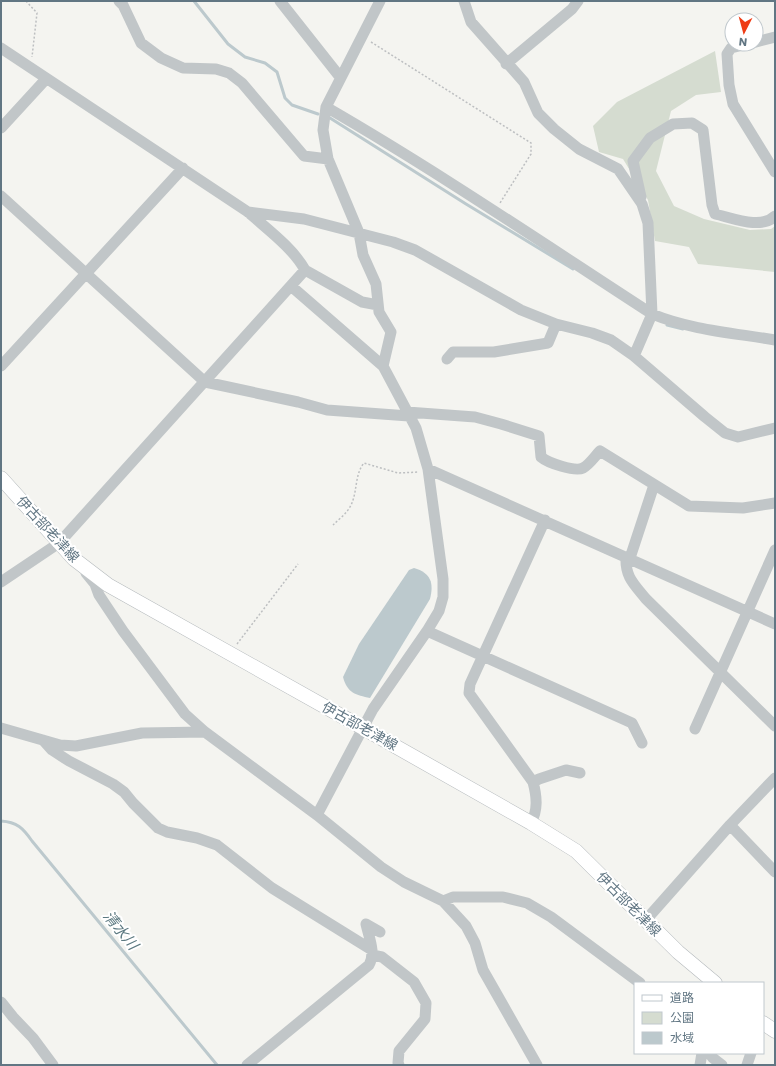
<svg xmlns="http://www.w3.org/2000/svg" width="776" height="1066" viewBox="0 0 776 1066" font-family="Poppins,'Noto Sans JP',sans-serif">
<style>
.green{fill:#d5dcd0}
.water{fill:#bcc9cd}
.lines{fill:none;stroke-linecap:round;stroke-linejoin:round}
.stream{stroke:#bcc9cd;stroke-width:3}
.major-casing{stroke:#b4b9bc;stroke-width:15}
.path{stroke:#bdbfc1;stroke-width:1.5;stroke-dasharray:2 2;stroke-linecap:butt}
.minor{stroke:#c1c6c8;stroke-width:11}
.major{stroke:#fff;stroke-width:14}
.labels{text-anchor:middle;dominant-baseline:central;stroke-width:4;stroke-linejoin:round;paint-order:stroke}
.street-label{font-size:14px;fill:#617683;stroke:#fff}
.water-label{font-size:15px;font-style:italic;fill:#5c7981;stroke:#fff}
</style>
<rect width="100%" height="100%" fill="#f4f4f0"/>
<!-- green -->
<path class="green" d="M 715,51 L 721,92 L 696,95 L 671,111 L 656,171 L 674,206 L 704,219 L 750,230 L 771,229 L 775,226 L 775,272 L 698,264 L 689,247 L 655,241 L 648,200 L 623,159 L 599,152 L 593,126 L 617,102 Z"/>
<!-- water -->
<path class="water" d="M 414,568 C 431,573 434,583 430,599 L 370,698 C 356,695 347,693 343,677 L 359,644 L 409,570 Z"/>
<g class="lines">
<!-- stream -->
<path class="stream" d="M 194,1 L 228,44 L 245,57 L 265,63 L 277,72 L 285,98 L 292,105 L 318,114
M 330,118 L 466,204 L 573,269
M 667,325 L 683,329
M 1,821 C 17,822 23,828 32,841 L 217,1065"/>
<!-- major casing -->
<g class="major-casing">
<path id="major" d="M 1,478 L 74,559 L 108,585 L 363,728 L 531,823 L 576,851 L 678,952 L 715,983
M 763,1023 L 775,1031"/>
</g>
<!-- path -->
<path class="path" d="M 26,1 L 37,13 L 32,57
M 371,42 L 531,143 L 531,154 L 500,203
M 333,525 C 338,520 346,514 350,507 C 358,493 354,475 364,463 L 398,473 L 419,472
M 237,644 L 298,564"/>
<!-- minor -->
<path class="minor" d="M 119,1 L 123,5 L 141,43 L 161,58 L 183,68 L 216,69 L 229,73 L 242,83 L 304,156 L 328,159
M 280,1 L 340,77
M 464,1 L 471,22 L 524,82 L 538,113 L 554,129 L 579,149 L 618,169 L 642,204 L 648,223 L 652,314 L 634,356
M 756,42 L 775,37
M 747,44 L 731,48 L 727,54 L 729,85 L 733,104 L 775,172
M 1,48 L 248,212 C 267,229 293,248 305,270 L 59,543 L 1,582
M 506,64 L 572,9 L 578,1
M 326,107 C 437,171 544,244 652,314 C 691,330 734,333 775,340
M 1,128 L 46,79
M 1,196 L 205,382 L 298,402 L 327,410 L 409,416
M 641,197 L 633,161 L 650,138 L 673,124 L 692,123 L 703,130 L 712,205 L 715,214 C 733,218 761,230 775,216
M 248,212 L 304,219 L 393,242 L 415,250 L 521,310 L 556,324 L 592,333 L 611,340 L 634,356 L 705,417 L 725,433 L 738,437 L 775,428
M 305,270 L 362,302 L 378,305
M 291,286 L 383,366
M 447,359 L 453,352 L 494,352 L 548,343 L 556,324
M 1,366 L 183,168
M 407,412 L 475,417 L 501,424 L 539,436 L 541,457 C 548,463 575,472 583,468 C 589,465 595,456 600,451 L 689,506 L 743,508 L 775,503
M 428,469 L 775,624
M 626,557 C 625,577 634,584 646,599 L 775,726
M 630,558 L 654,485
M 86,573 L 95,584 L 99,595 L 123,631 L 185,714 L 205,732 L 317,815 L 381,867 L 404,882 L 443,901 L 466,926 L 475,943 L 483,970 L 537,1065
M 427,631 L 632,723 L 642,743
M 1,728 L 60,745 L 76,746 L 142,733 L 205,732
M 695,729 L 775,550
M 43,740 L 52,750 L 69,761 L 113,784 L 124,792 L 133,803 L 158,828 L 167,832 L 197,838 L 217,845 L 272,888 L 372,950
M 533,782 L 539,779 L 566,770 L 580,773
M 317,815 L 373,709 L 427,631 L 439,611 L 443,597 L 443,579 L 428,469 L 416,428 L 383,366 L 391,332 L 379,312 L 376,284 L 363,255 L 359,233 L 328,159 L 323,130 L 326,107 L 380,1
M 531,823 C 538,810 537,797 533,782 L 469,693 L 470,684 L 545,520
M 730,825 L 775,872
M 443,901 L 453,897 L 503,897 L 527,903 L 551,917 L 640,983
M 645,921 L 730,825 L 775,778
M 372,955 L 382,957 L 414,982 L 426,1003 L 425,1019 L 399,1051 L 398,1063 L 399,1065
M 1,1002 L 13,1017 L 33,1038 L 53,1065
M 709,1053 L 713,1058 L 722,1065
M 247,1065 L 369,965 C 376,952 369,938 366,924 L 380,932
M 700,1065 L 702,1053
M 747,1065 L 751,1053"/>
<!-- major -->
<use href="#major" class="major"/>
</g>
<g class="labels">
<!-- street labels -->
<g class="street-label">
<text transform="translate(48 529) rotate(47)">伊古部老津線</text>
<text transform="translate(360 726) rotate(29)">伊古部老津線</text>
<text transform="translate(629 904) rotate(45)">伊古部老津線</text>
</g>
<!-- water labels -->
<g class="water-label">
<text transform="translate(121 930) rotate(51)">清水川</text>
</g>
</g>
<!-- border -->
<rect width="776" height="1066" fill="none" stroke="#617683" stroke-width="4"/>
<!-- legend -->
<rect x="634" y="982" width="130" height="72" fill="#ffffff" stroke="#c0c8cd"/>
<rect x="642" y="995" width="20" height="6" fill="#ffffff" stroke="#c0c8cd"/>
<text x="670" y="1002" font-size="12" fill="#617683">道路</text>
<rect x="642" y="1012" width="20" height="12" fill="#d5dcd0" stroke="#c0c8cd"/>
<text x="670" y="1022" font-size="12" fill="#617683">公園</text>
<rect x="642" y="1032" width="20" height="12" fill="#bcc9cd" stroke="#c0c8cd"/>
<text x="670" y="1042" font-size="12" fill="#617683">水域</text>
<!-- north arrow -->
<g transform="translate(744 32) rotate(186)"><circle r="19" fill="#ffffff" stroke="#c0c8cd"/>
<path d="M0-3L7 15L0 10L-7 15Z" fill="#ef3c15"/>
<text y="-6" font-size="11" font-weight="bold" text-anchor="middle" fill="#617683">N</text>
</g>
</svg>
